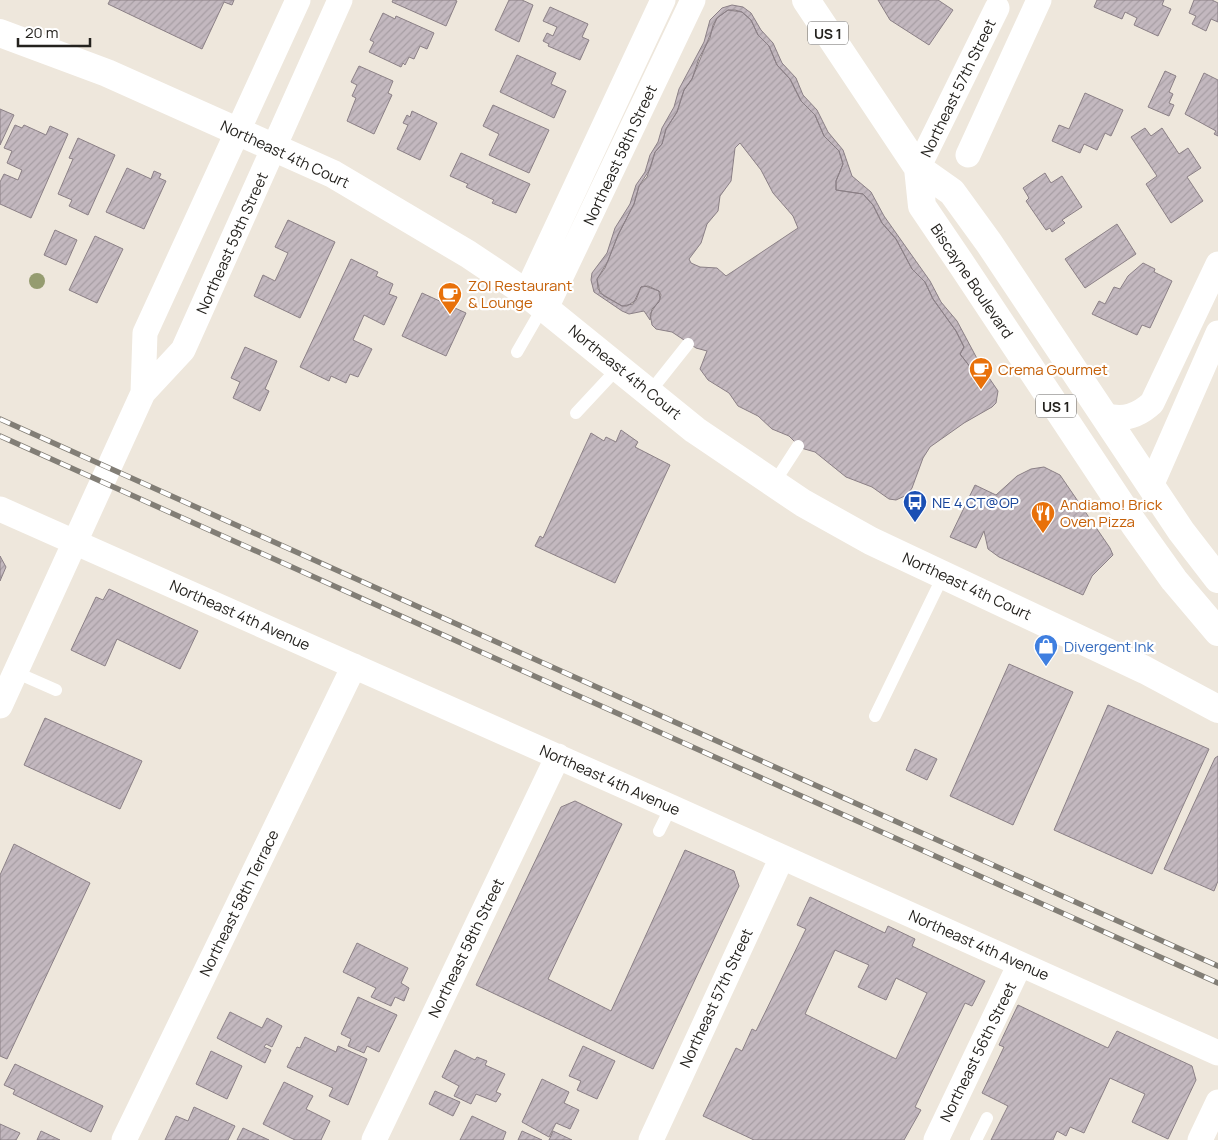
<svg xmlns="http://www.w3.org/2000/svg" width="1218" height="1140" viewBox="0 0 1218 1140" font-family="Manrope,sans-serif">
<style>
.building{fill:url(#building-hatch);stroke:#8b8086;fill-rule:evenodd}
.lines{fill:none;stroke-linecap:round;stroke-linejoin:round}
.lane{stroke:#fff;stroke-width:12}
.street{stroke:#fff;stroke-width:25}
.secondary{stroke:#fff;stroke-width:28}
.primary{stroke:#fff;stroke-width:28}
.rail-casing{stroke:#827e76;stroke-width:5.5}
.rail{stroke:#fff;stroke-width:4;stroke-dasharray:11;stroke-linecap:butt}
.tree{fill:#959c70}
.labels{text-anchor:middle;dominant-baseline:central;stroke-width:4.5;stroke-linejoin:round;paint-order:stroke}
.shield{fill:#fff;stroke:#666462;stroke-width:1}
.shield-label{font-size:14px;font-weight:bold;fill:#24221e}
.street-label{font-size:15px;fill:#24221e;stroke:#fff}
.food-label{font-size:15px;fill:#c56008;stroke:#fff;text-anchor:start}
.transit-label{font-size:15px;fill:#164399;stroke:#fff;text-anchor:start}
.shop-label{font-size:15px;fill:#366cbe;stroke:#fff;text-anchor:start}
</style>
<defs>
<pattern id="building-hatch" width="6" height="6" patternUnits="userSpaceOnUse" patternTransform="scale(1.25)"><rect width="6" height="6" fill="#c3b8bf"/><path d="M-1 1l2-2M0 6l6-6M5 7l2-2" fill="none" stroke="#a79ea4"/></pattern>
</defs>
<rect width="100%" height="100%" fill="#eee7dc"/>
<!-- building -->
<path class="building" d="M 110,0 L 234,0 L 232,5 L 224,2 L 202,49 L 108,4 Z
M 393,0 L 455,0 L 457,1 L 446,26 L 392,2 Z
M 509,0 L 522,0 L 533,5 L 519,42 L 495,30 Z
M 878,0 L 938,0 L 953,10 L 929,45 L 890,20 Z
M 1097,0 L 1164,0 L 1162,5 L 1171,9 L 1158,36 L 1134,25 L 1137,18 L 1125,12 L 1122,19 L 1094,7 Z
M 1194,0 L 1212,0 L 1218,3 L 1218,22 L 1211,19 L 1206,31 L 1192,24 L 1196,16 L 1189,13 Z
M 732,5 L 743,7 L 751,13 L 761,30 L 773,43 L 782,63 L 796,78 L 803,95 L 817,110 L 828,132 L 843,150 L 852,176 L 871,192 L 884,216 L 930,281 L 941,302 L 957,321 L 981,366 L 973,366 L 971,368 L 960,354 L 964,347 L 956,331 L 933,299 L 925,282 L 912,269 L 896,239 L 882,223 L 873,205 L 863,194 L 836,190 L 836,181 L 843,164 L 839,151 L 824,136 L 815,115 L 801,101 L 790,79 L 777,65 L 769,46 L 758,35 L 751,20 L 742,12 L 735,10 L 728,10 L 717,18 L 692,79 L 684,90 L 677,112 L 666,129 L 662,144 L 655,152 L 650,169 L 639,186 L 634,204 L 618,235 L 608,261 L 597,279 L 600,293 L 622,306 L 633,304 L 641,287 L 645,286 L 659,291 L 661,295 L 659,302 L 652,309 L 650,320 L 644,311 L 629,314 L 622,311 L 594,292 L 591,280 L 592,273 L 607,253 L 615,228 L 630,204 L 636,185 L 645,172 L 650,155 L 658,142 L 662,128 L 674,107 L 679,89 L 704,42 L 710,20 L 722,8 Z
M 550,7 L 588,24 L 582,37 L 589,40 L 580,60 L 548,46 L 549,44 L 543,41 L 547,33 L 553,36 L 557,27 L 543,21 Z
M 728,10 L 742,12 L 751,20 L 758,35 L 769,46 L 777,65 L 790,79 L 801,101 L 815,115 L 824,136 L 839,151 L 843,164 L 836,181 L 836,190 L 863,194 L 873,205 L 882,223 L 896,239 L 912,269 L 925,282 L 933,299 L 956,331 L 964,347 L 960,354 L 971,368 L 973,366 L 981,366 L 998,391 L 996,403 L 992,407 L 964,423 L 930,447 L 923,458 L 912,488 L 907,495 L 896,500 L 889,499 L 872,487 L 846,477 L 815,452 L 801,448 L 789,436 L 772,429 L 758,416 L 738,406 L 729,393 L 708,380 L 700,369 L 707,351 L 696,348 L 672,332 L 656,329 L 652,325 L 650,314 L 660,299 L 659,291 L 648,286 L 641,287 L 636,300 L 627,306 L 622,306 L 604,296 L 598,289 L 597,279 L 605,268 L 618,235 L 634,204 L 639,186 L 647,177 L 655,152 L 662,144 L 666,129 L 677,112 L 684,90 L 692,79 L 699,58 L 710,38 L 713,25 L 717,18 ZM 740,143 L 761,170 L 773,193 L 793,216 L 798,228 L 726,276 L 717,268 L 700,267 L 691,263 L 689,259 L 701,243 L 707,224 L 718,211 L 720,196 L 731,181 L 735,148 Z
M 383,13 L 395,19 L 396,16 L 434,33 L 427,49 L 420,46 L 414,59 L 409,57 L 405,65 L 403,63 L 401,67 L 369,52 L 374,42 L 370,40 Z
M 517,55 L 556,73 L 551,84 L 566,91 L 554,118 L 500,92 Z
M 359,66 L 393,81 L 388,93 L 392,95 L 374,134 L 347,121 L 356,98 L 352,96 L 357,85 L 351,82 Z
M 1165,71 L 1176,76 L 1169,92 L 1173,94 L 1169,103 L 1174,105 L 1169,116 L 1148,107 Z
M 1204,73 L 1218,80 L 1218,136 L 1214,134 L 1216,131 L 1185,114 Z
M 1085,93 L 1123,110 L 1111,136 L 1105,133 L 1097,150 L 1084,144 L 1080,153 L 1052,141 L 1059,125 L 1069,129 Z
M 493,105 L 549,130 L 529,173 L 489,155 L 499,134 L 483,126 Z
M 0,109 L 14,115 L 0,145 Z
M 412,111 L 437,123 L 420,160 L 397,149 L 408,125 L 403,123 L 407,115 L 410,117 Z
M 15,125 L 22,128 L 24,125 L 46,135 L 50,126 L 68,134 L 31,218 L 0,204 L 0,182 L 4,174 L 18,180 L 22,170 L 7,163 L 12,151 L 4,148 Z
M 1145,128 L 1151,136 L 1162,128 L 1179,154 L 1188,148 L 1201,168 L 1187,177 L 1203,201 L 1171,223 L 1146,184 L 1157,176 L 1131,137 Z
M 78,138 L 115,155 L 88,215 L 69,206 L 72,200 L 58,194 L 73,159 L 69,158 Z
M 461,153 L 530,184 L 516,213 L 492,203 L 494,200 L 466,187 L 468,184 L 450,176 Z
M 127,168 L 151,179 L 154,171 L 161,174 L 159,178 L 166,181 L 144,229 L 106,212 Z
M 1045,173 L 1051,183 L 1062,176 L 1082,207 L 1062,220 L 1065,223 L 1052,232 L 1050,228 L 1046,230 L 1026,201 L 1029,198 L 1023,188 Z
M 288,220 L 335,242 L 300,318 L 254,296 L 263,275 L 275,281 L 288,253 L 275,247 Z
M 1117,224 L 1136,254 L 1085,288 L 1065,259 Z
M 55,230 L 77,240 L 66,265 L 44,255 Z
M 95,236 L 123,249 L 97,303 L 69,290 Z
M 351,259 L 378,272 L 376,276 L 393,284 L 389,294 L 397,297 L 384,325 L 364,315 L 353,340 L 372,349 L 358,377 L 350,374 L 346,383 L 331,376 L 329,381 L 300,367 Z
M 1143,263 L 1155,269 L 1154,272 L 1172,281 L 1150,328 L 1142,325 L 1137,335 L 1092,314 L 1099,301 L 1105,304 L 1114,287 L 1120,289 L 1128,276 Z
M 422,293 L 466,313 L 446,356 L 402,336 Z
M 245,347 L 277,361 L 265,389 L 269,391 L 260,411 L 233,398 L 240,382 L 231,378 Z
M 621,430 L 638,442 L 635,447 L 670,465 L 615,583 L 535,546 L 540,536 L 543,538 L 591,433 L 604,441 L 606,437 L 616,442 Z
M 1044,467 L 1060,475 L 1110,548 L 1113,555 L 1092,576 L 1083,595 L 999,557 L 988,549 L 984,531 L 976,548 L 950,537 L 975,485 L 996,495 L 1017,476 L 1031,469 Z
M 0,556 L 6,567 L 0,581 Z
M 109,589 L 198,631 L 180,669 L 117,639 L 105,666 L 71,650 L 96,597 L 103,600 Z
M 1009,664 L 1073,692 L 1013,825 L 950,796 Z
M 1108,705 L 1209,749 L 1152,874 L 1054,830 Z
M 45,718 L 142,761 L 120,809 L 24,765 Z
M 915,749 L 937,759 L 927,780 L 906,770 Z
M 1218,756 L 1218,881 L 1214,891 L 1164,869 L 1215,758 Z
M 575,801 L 622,824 L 548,979 L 611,1011 L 685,850 L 734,871 L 739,886 L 653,1069 L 476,985 L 561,807 Z
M 14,844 L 90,883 L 7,1059 L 0,1056 L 0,875 Z
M 810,897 L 885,933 L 888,926 L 915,939 L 912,946 L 985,981 L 972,1006 L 965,1003 L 915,1107 L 921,1110 L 904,1140 L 754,1140 L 703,1116 L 736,1048 L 742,1051 L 752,1029 L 756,1031 L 806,929 L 797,925 ZM 835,950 L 869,965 L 858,987 L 886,1000 L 896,978 L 927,993 L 896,1059 L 805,1014 Z
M 357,943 L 408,968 L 401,983 L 409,988 L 404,1001 L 395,997 L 391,1006 L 371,997 L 376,988 L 343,972 Z
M 358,997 L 397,1015 L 379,1052 L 367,1046 L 364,1053 L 348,1046 L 351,1039 L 341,1034 Z
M 1018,1005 L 1108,1048 L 1117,1031 L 1192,1066 L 1196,1080 L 1168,1139 L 1132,1122 L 1145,1094 L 1110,1078 L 1084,1133 L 1070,1127 L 1066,1136 L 1057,1131 L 1053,1140 L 991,1140 L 1008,1106 L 982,1093 L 1004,1047 L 999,1045 Z
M 230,1012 L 262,1028 L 267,1018 L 282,1026 L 272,1047 L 266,1044 L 264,1047 L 271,1050 L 265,1063 L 217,1038 Z
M 305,1037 L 336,1052 L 338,1046 L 367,1059 L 348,1105 L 329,1096 L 333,1088 L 287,1067 L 297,1047 L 300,1048 Z
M 583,1046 L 615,1061 L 597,1099 L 577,1090 L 581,1081 L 569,1076 Z
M 455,1050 L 475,1060 L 477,1057 L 487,1061 L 485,1065 L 505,1074 L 496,1092 L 501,1094 L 496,1102 L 476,1094 L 471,1104 L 454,1096 L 459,1086 L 442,1077 Z
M 211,1051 L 242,1066 L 227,1099 L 196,1084 Z
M 15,1064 L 103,1106 L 91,1132 L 13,1094 L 15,1090 L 4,1085 Z
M 542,1079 L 569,1092 L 564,1103 L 579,1110 L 570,1129 L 556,1123 L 549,1137 L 522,1122 Z
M 284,1082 L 313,1096 L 306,1109 L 330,1121 L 321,1140 L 295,1140 L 263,1124 Z
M 435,1091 L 460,1102 L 453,1116 L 429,1104 Z
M 194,1107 L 235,1126 L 228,1140 L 165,1140 L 176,1116 L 188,1121 Z
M 472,1116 L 506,1132 L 503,1140 L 460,1140 Z
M 0,1124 L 20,1133 L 16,1140 L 0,1140 Z
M 243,1128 L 269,1140 L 237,1140 Z
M 41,1131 L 60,1140 L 37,1140 Z
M 522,1131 L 542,1140 L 518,1140 Z
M 553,1131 L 572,1140 L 549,1140 Z"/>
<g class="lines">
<!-- lane -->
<path class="lane" d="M 517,352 L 543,307
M 649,393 L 688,344
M 576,413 L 618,368
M 774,483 L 798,446
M 15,672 L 56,690
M 875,716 L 943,576
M 659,831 L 671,807
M 976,1140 L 987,1118"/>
<!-- street -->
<path class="street" d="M 968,155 L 1039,0
M 918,168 L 997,8
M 526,293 L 663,0
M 546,308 L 693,0
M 143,393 L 145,333 L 298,0
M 1104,415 C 1123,421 1138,416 1152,403 L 1218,264
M 1151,486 L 1218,333
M 0,509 L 671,807 L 1218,1053
M 0,706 L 143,393 L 183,350 L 340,0
M 124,1140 L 354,666
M 374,1140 L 558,756
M 651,1140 L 782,857
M 936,1140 L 1020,964
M 1200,1140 L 1218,1102"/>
<!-- secondary -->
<path class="secondary" d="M 0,33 L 107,73 L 333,174 L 468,254 L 526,293 L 695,430 L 803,503 L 871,541 L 1145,670 L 1218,709"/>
<!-- primary -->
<path class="primary" d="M 806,0 L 918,168 L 952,192 L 989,243 L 1181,531 L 1218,579
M 918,168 L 922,206 L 962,265 L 1134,524 L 1174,580 L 1218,632"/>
<!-- rail casing -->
<g class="rail-casing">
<path id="rail" d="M 0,419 L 1218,966
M 0,436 L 1218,983"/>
</g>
<!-- rail -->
<use href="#rail" class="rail"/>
</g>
<!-- trees -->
<circle class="tree" cx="37" cy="281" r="8"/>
<!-- icons -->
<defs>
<g id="cafe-pin" transform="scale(1.25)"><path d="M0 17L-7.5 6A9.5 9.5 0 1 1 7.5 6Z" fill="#e8710a" stroke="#fff"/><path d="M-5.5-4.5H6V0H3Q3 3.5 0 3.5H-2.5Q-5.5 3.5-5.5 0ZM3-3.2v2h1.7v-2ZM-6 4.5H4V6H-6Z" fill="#fff"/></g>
<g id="bus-pin" transform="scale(1.25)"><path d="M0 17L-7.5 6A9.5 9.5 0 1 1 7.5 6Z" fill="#1a4fb4" stroke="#fff"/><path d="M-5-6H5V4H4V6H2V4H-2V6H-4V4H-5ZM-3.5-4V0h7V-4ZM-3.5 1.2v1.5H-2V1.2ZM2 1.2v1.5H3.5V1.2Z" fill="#fff"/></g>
<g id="restaurant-pin" transform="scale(1.25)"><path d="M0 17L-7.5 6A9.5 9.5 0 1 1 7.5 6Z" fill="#e8710a" stroke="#fff"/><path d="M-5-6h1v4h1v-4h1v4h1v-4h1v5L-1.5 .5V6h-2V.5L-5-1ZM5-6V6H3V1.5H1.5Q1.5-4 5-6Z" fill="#fff"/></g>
<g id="shop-pin" transform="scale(1.25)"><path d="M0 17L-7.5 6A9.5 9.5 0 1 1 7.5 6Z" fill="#3f7fe0" stroke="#fff"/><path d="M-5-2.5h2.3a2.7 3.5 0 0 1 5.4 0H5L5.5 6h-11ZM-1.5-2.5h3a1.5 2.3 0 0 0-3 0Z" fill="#fff"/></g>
</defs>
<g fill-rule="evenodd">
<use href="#cafe-pin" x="450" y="294"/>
<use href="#cafe-pin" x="981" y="369"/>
<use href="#bus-pin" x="915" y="502"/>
<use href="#restaurant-pin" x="1043" y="513"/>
<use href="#shop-pin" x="1046" y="646"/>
</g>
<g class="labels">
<!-- shield labels -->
<g class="shield">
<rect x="808" y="21.5" width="40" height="23" rx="4"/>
<rect x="1036" y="394.5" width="40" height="23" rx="4"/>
</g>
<g class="shield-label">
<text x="828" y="33">US 1</text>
<text x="1056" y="406">US 1</text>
</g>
<!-- street labels -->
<g class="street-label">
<text transform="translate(958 88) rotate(-64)">Northeast 57th Street</text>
<text transform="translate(285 154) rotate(25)">Northeast 4th Court</text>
<text transform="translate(620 155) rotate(-65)">Northeast 58th Street</text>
<text transform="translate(232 243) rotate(-66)">Northeast 59th Street</text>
<text transform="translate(972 281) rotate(56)">Biscayne Boulevard</text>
<text transform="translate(625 372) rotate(39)">Northeast 4th Court</text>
<text transform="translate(967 586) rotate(25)">Northeast 4th Court</text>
<text transform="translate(240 615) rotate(24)">Northeast 4th Avenue</text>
<text transform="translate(610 780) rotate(24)">Northeast 4th Avenue</text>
<text transform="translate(239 903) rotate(-64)">Northeast 58th Terrace</text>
<text transform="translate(979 945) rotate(24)">Northeast 4th Avenue</text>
<text transform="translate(466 948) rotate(-64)">Northeast 58th Street</text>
<text transform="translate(716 998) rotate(-65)">Northeast 57th Street</text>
<text transform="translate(978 1052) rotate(-64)">Northeast 56th Street</text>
</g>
<!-- food labels -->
<g class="food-label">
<text x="468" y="285">ZOI Restaurant<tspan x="468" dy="17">&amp; Lounge</tspan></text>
<text x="998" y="369">Crema Gourmet</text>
<text x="1060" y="504">Andiamo! Brick<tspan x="1060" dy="17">Oven Pizza</tspan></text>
</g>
<!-- transit labels -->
<g class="transit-label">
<text x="932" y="502">NE 4 CT@OP</text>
</g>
<!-- shop labels -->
<g class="shop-label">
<text x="1064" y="646">Divergent Ink</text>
</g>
</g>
<!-- scale -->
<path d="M18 38v8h72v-8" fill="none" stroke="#24221e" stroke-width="2.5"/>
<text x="25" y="38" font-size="15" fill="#24221e" stroke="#ffffff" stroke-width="4" paint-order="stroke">20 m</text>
</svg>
